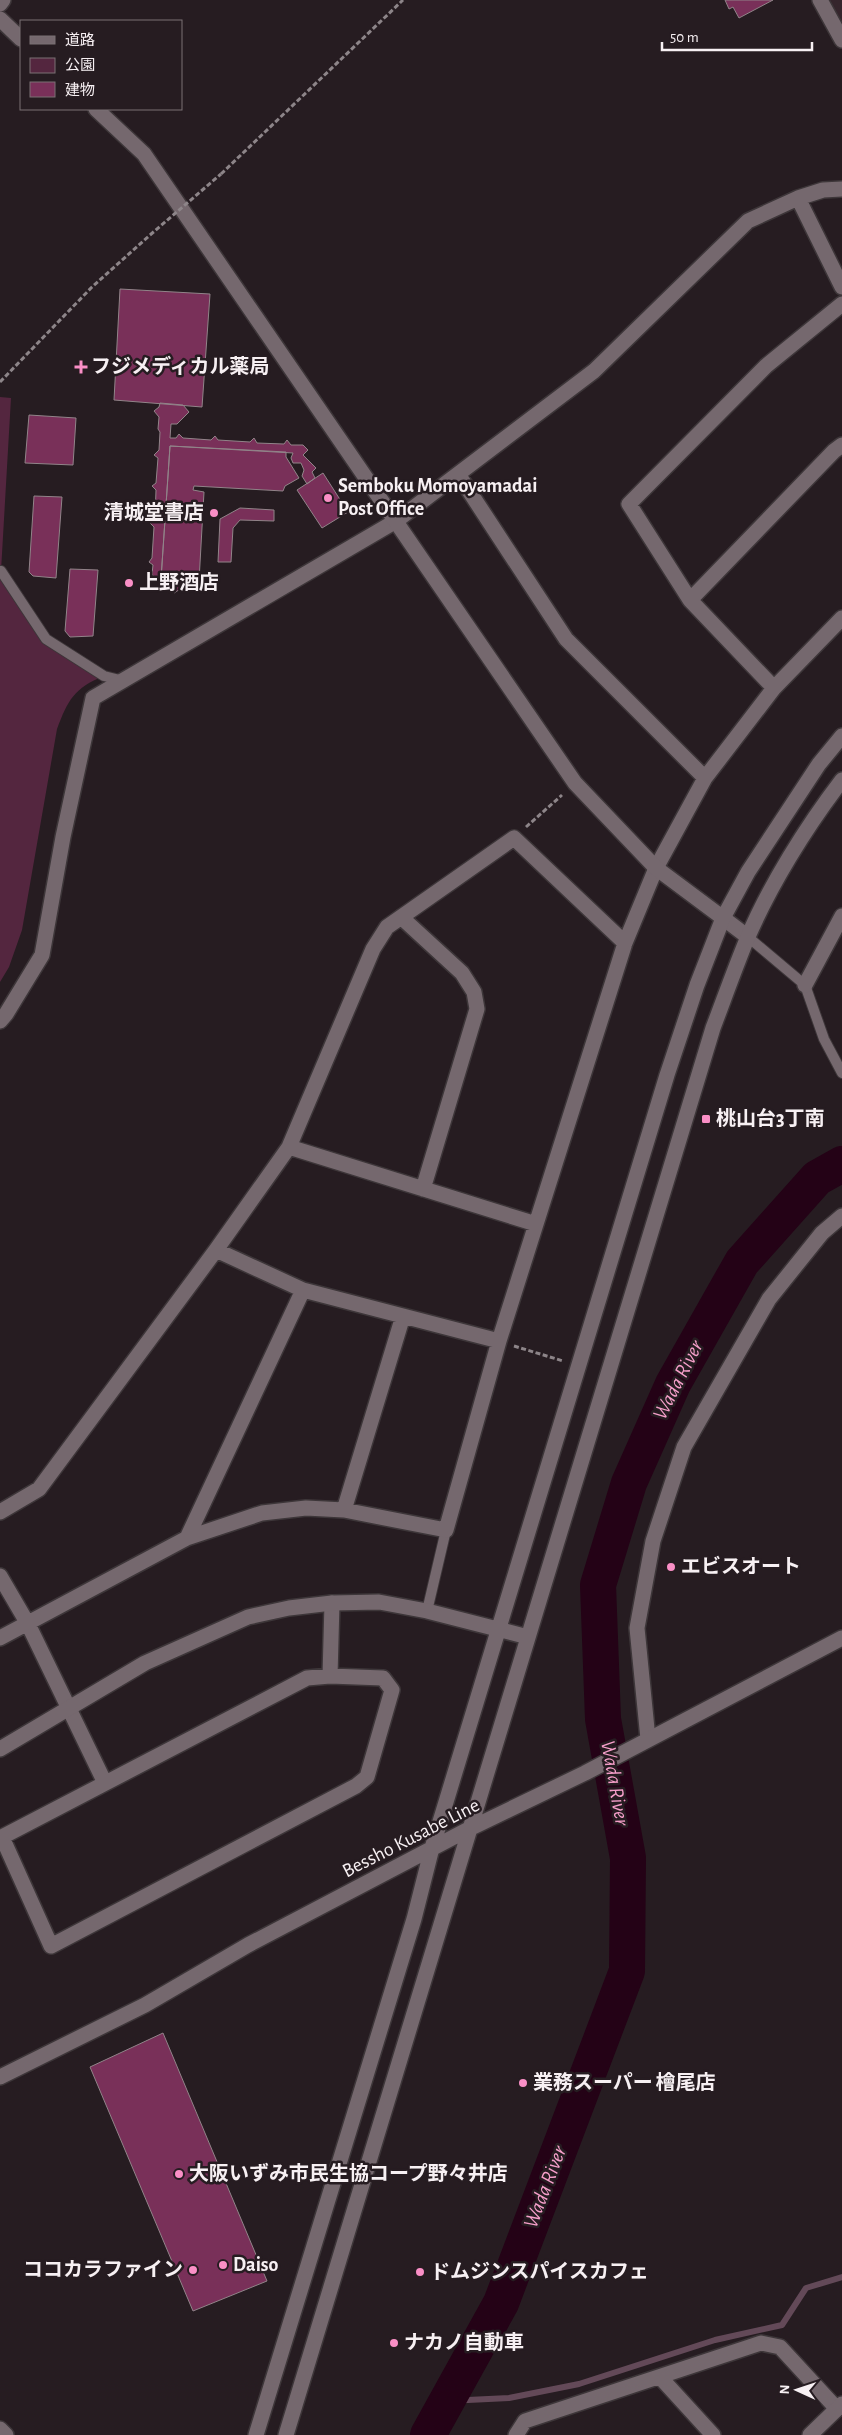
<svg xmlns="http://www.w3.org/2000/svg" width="842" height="2435" viewBox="0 0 842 2435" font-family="'Alegreya Sans','Noto Sans JP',sans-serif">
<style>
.built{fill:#35252c}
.green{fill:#54263f}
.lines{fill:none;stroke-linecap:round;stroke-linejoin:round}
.stream{stroke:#634958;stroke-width:6}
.river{stroke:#240216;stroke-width:36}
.building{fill:#793059;stroke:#918489}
.lane-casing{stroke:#3d3639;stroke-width:12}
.street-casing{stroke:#3d3639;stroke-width:18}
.secondary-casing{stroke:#3d3639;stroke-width:18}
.path{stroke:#8d8589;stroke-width:3;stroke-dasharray:5 2.5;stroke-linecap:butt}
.lane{stroke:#75686e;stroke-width:10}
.street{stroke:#75686e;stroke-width:15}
.secondary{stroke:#75686e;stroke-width:15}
.path-bridge{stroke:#8d8589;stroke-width:3;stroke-dasharray:5 2.5;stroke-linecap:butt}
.poi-dot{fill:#fa8fc6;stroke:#261c21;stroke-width:2}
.labels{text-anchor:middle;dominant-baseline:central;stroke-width:5;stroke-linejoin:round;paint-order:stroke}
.poi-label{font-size:20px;font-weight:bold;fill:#f7f0f3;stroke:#261c21;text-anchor:start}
.street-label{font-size:20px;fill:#f7f0f3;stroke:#261c21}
.water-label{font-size:21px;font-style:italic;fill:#f69fca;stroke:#261c21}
</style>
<rect width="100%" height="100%" fill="#261c21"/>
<!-- built -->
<path class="built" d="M 828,0 L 842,0 L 842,25 Z"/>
<!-- green -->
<path class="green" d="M 0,397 L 11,398 L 1,571 L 46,639 L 104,676 C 74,688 68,700 57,729 L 22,930 L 9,967 L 0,982 Z"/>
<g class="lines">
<!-- stream -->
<path class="stream" d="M 447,2401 L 509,2398 L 579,2384 L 715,2340 L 782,2325 L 806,2288 L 842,2277"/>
<!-- river -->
<path class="river" d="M 428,2435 L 501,2303 L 627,1971 L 628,1858 L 603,1719 L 598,1585 L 629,1483 L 673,1384 L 742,1262 L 817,1178 L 842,1164"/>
</g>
<!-- building -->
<path class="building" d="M 725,0 L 773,0 L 739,18 L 733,7 L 729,9 Z
M 120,289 L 210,294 L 202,407 L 114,400 Z
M 160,403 L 183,405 L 189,412 L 177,424 L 171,424 L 170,438 L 176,438 L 179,434 L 183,438 L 211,440 L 215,436 L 218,440 L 250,442 L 254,438 L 257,443 L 284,444 L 287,440 L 291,445 L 303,445 L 308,450 L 303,455 L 316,468 L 312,472 L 315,478 L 307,484 L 302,476 L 304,470 L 301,463 L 293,463 L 291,458 L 293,453 L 170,446 L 161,579 L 155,579 L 152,574 L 153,565 L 149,562 L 152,558 L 154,527 L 149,522 L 155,518 L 156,490 L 152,486 L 156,483 L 158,458 L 154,455 L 159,450 L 160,432 L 158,429 L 159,417 L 154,411 L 159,407 Z
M 29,415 L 76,418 L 73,465 L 25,463 Z
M 170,446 L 286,452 L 286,457 L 299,478 L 285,486 L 283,491 L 194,486 L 193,490 L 204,492 L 199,581 L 192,581 L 189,587 L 185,586 L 174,593 L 166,580 L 161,579 Z
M 323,473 L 348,512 L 322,528 L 297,490 Z
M 34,496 L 62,497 L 56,578 L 33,576 L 29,572 Z
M 240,508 L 274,510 L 274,521 L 240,520 L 233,528 L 231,562 L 218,562 L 220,519 Z
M 70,569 L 98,570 L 93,636 L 70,637 L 65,631 Z
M 163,2033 L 267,2281 L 193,2311 L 90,2067 Z"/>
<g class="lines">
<!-- lane casing -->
<g class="lane-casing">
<path id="lane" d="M 1,571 L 46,639 L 104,676 L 120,680
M 748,937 L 805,985 L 824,1039 L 842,1073
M 427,1611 L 446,1530"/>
</g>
<!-- street casing -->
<g class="street-casing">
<path id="street" d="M 820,0 L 842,40
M 0,4 L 3,0
M 798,198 L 842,287
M 458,474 L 566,639 L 705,778
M 690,600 L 834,451 L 842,445
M 774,688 L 690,600 L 629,504 L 766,366 L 842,304
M 401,917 L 462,973 L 474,992 L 477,1009 L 423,1189
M 723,918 L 748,937
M 805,985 L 842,916
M 0,1021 L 6,1014 L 42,955 L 63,837 L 93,698 L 396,521 L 594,371 L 748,221 L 798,198 L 823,190 L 842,189
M 289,1147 L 536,1224
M 216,1250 L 303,1290 L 499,1341
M 344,1510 L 403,1316
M 0,1512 L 39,1489 L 216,1250 L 289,1147 L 373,949 L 387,927 L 514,838 L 625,943
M 187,1538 L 303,1290
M 0,1576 L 28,1624 L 105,1783
M 0,1638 L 187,1538 L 262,1513 L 306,1508 L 344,1510 L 446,1530 L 499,1341 L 625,943 L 656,868 L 705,778 L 774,688 L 842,618
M 330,1676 L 332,1603
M 648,1739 L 637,1628 L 653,1541 L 684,1447 L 769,1299 L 822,1233 L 842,1216
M 0,1838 L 2,1837 L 307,1678 L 330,1676 L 383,1678 L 392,1690 L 367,1777 L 356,1786 L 51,1946 L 2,1837
M 660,2377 L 713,2435
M 0,2429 L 6,2435
M 516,2435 L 525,2421 L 761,2343 L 780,2347 L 837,2409"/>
</g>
<!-- secondary casing -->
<g class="secondary-casing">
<path id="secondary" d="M 0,19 L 21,39
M 96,109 L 144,154 L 575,783 L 656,868 L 723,918
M 0,1749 L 145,1663 L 248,1617 L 289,1608 L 332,1603 L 379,1602 L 427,1611 L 528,1637
M 0,2077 L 145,2005 L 248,1945 L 469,1829 L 585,1773 L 842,1638
M 256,2435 L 414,1919 L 432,1848 L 667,1075 L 697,985 L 723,918 L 748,872 L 819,764 L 842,736
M 286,2435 L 713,1028 C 724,999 735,968 747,939 C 770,885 806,827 842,780
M 810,2435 L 842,2404"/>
</g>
<!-- path -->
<path class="path" d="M 221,174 L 403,0
M 0,382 L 92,287 L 150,235
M 526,827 L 562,795
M 514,1346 L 563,1361"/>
<!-- lane -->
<use href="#lane" class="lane"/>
<!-- street -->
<use href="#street" class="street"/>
<!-- secondary -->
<use href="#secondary" class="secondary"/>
<!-- path-bridge -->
<path class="path-bridge" d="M 150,235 L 221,174"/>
</g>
<!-- markers -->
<g class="poi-dot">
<path d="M78.5 359.5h5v5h5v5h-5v5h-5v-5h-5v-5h5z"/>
<circle cx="328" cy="498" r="5"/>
<circle cx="214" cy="513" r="5"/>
<circle cx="129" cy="583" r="5"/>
<rect x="701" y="1114" width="10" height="10" rx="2.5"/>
<circle cx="671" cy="1567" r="5"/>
<circle cx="523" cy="2083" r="5"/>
<circle cx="179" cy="2174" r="5"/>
<circle cx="223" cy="2265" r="5"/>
<circle cx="193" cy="2270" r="5"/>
<circle cx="420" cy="2272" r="5"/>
<circle cx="394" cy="2343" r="5"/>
</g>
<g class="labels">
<!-- poi labels -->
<g class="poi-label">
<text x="91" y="367">フジメディカル薬局</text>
<text x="338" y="486">Semboku Momoyamadai<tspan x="338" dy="23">Post Office</tspan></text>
<text x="204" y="513" text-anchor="end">清城堂書店</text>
<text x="139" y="583">上野酒店</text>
<text x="716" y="1119">桃山台3丁南</text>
<text x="681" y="1567">エビスオート</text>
<text x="533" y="2083">業務スーパー 檜尾店</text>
<text x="189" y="2174">大阪いずみ市民生協コープ野々井店</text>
<text x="233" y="2265">Daiso</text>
<text x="183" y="2270" text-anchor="end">ココカラファイン</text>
<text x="430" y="2272">ドムジンスパイスカフェ</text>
<text x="404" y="2343">ナカノ自動車</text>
</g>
<!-- street labels -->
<g class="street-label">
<text transform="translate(411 1838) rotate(-27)">Bessho Kusabe Line</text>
</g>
<!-- water labels -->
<g class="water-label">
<text transform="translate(678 1380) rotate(-63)">Wada River</text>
<text transform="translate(615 1783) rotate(80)">Wada River</text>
<text transform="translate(545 2187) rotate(-69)">Wada River</text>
</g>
</g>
<!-- legend -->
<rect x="20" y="20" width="162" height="90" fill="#261c21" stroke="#7a7175"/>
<rect x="30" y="36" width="25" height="8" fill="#75686e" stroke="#7a7175"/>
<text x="65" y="45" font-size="15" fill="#f7f0f3">道路</text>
<rect x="30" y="58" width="25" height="15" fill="#54263f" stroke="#7a7175"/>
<text x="65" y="70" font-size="15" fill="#f7f0f3">公園</text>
<rect x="30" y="82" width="25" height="15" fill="#793059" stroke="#7a7175"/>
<text x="65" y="95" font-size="15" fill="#f7f0f3">建物</text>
<!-- north arrow -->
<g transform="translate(797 2390) rotate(273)" stroke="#261c21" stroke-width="4" paint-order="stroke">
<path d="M0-4L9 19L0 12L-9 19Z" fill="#f7f0f3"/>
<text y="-8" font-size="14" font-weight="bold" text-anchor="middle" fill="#f7f0f3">N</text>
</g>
<!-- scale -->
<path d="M662 42v8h150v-8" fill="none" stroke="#f7f0f3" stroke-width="2.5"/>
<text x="670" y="42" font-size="15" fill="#f7f0f3" stroke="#261c21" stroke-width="4" paint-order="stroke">50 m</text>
</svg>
